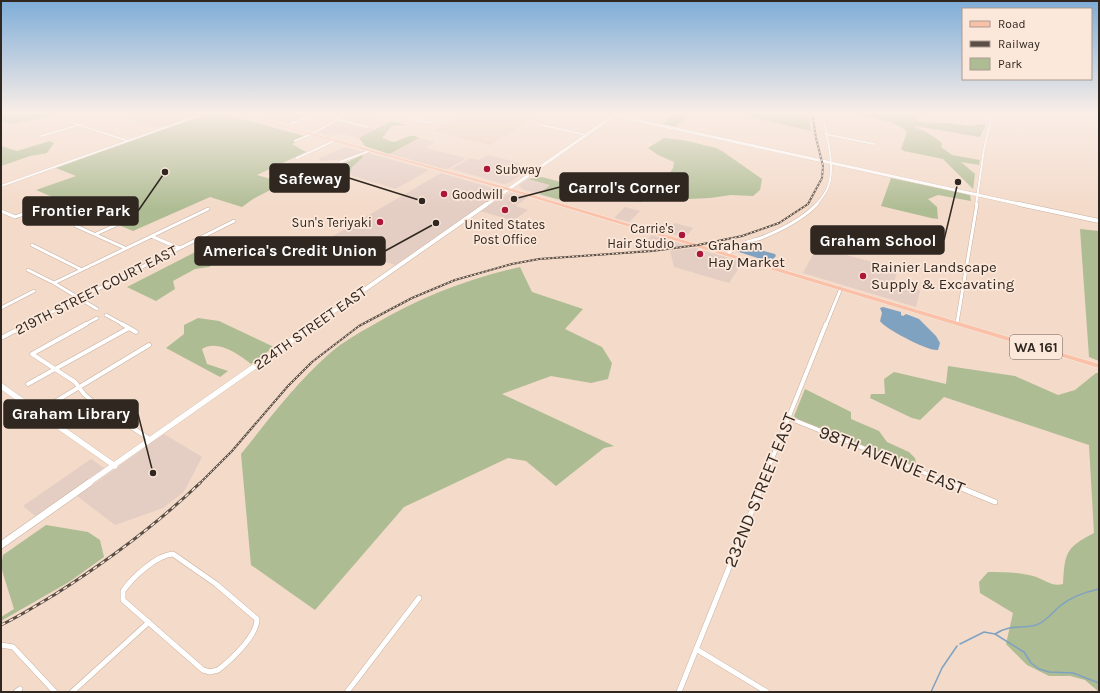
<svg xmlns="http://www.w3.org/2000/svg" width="1100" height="693" viewBox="0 0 1100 693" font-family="Karla,sans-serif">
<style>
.commercial{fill:#e4cdc3}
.built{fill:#eccdb8}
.green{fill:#aebc93}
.water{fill:#80a2c1}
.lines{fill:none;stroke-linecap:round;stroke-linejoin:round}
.stream-far1{stroke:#80a2c1;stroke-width:1}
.stream{stroke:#80a2c1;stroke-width:1.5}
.street-far3-casing{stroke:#c8af9f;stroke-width:2.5}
.street-far2-casing{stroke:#c8af9f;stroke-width:4}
.street-far1-casing{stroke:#c8af9f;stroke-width:5}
.street-casing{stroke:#c8af9f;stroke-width:6}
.secondary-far3-casing{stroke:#c8af9f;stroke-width:3.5}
.secondary-far2-casing{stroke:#c8af9f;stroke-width:5}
.secondary-far1-casing{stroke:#c8af9f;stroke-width:6}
.secondary-casing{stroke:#c8af9f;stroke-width:8}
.primary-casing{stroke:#fff;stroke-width:0.5}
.street-far3{stroke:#fff;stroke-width:2}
.street-far2{stroke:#fff;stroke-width:3}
.street-far1{stroke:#fff;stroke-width:4}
.street{stroke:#fff;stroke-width:5}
.secondary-far3{stroke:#fff;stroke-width:3}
.secondary-far2{stroke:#fff;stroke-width:4}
.secondary-far1{stroke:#fff;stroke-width:5.5}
.secondary{stroke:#fff;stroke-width:7}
.primary{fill:#fbc0a8;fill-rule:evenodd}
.rail-far1-casing{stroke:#5b4e45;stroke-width:2}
.rail-casing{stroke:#5b4e45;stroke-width:3}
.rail-far1{stroke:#fce8da;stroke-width:1;stroke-dasharray:2;stroke-linecap:butt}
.rail{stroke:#fce8da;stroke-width:1.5;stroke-dasharray:4.5;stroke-linecap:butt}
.poi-dot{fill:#ab163b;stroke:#fce8da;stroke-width:1.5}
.labels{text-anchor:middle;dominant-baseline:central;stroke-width:3.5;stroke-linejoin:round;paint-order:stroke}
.far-poi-label{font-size:13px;fill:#302720;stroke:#fce8da;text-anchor:start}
.shield{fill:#fce8da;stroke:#6d6158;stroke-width:1}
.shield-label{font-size:14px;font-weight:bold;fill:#302720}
.poi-label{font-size:15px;fill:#302720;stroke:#fce8da;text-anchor:start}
.street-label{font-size:15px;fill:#302720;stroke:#fce8da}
.near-street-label{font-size:18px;fill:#302720;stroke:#fce8da}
.leader{fill:none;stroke:#302720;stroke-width:1.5}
.callout-dot{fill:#302720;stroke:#fce8da;stroke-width:1.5}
.callout{fill:#302720;stroke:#302720;stroke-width:1.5}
.callout-label{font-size:16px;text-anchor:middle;font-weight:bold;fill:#fff}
</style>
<rect width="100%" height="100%" fill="#f3dac9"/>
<!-- commercial -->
<path class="commercial" d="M 134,112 L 208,112 L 162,129 L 123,116 Z
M 353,112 L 379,118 L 364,125 L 375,130 L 359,138 L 339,133 L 331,136 L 318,132 Z
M 419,138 L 435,142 L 426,148 L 466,158 L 448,169 L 444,169 L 389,154 Z
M 345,147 L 363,152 L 346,159 L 322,161 L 318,159 Z
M 367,153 L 429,170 L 396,189 L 346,174 L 350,173 L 351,167 L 362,157 L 362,155 Z
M 489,155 L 520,163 L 519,164 L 532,168 L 510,182 L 504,184 L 452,169 L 470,158 L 478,160 Z
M 441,173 L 496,189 L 499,191 L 499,193 L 395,265 L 328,239 Z
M 528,179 L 551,185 L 539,194 L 522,189 L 519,185 Z
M 513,193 L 528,197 L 516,206 L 528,210 L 513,221 L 481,211 L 497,200 L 508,194 Z
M 625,207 L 640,211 L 629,222 L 614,218 Z
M 675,223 L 693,228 L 685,238 L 666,232 Z
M 652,235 L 688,246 L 636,251 Z
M 817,247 L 898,269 L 894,282 L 920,290 L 916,307 L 803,273 Z
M 695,248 L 743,262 L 729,283 L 674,267 L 670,251 Z
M 164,434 L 202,457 L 184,492 L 163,508 L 115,525 L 77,496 Z
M 91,459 L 104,468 L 35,516 L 23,506 Z"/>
<!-- built -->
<path class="built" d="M 246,112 L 316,112 L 288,123 Z
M 471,112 L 544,112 L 490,145 L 434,131 Z"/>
<!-- green -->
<path class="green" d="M 1,112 L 64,112 L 48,117 L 10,124 L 1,121 Z
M 212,112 L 217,112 L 308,137 L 292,144 L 306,152 L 257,175 L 271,179 L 271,183 L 274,188 L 253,199 L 242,207 L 210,197 L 133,231 L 36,190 L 76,176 L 56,168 Z
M 690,112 L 692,112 L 675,127 L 663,124 L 674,115 L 686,115 Z
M 751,112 L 808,112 L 811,131 L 746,116 L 746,113 Z
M 844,112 L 937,112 L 917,117 L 915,120 L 921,122 L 947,123 L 970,126 L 986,124 L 980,137 L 915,126 L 914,127 C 925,131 932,135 942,143 L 941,147 L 952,155 L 980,160 L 979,165 L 961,162 L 975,174 L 973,189 L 943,159 L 904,151 L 901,149 L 907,132 C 894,118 862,118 844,112 Z
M 391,121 L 407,125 L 392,126 L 382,138 C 386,139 391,142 394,142 C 402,140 412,132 419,138 L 389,154 L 365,146 L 359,138 Z
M 664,138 L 683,140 L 716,148 L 722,151 L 762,179 L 760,190 L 753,196 L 731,195 L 710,198 L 688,199 L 655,191 L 645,190 L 642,196 L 642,202 L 627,201 L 598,192 C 570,205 567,202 539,194 L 550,185 L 528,179 L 542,177 L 588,189 L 607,178 L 649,186 L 664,182 L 673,168 L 674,162 L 658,155 L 648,148 Z
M 50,141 L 54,143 L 47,153 L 30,156 L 1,166 L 1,146 L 17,151 Z
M 362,155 L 363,157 L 352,167 L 350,173 L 335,178 L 328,175 L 341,165 Z
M 891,178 L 970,195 L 971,201 L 938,195 L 928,199 L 937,207 L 938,219 L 931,218 L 881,206 Z
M 1080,229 L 1099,231 L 1099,361 L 1089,357 Z
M 213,243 L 217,245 L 201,256 L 216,262 L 209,267 L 195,269 L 173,281 L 175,289 L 156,301 L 127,287 Z
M 520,267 L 532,292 L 583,309 L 565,329 L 602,347 L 612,363 L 608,379 L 591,383 L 551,376 L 502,394 L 614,446 L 604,448 L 556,486 L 526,461 L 508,458 L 404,507 L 315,610 L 251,565 L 241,454 C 269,419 296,383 330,353 C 343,342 358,333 373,325 C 419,298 467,279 520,267 Z
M 198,318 L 219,321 L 274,347 L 251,364 C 239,354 217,339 202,349 L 207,364 L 228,371 L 220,377 L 166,348 L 184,334 L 184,325 Z
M 948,366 L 1015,376 L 1058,395 L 1075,390 L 1096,373 L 1099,373 L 1099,692 L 1085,680 L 1070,676 L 1049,676 L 1027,665 L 1006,644 L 1013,613 L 980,593 L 979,582 L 988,572 C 1002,572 1018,572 1033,576 C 1044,579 1051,587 1063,584 C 1065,553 1065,548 1094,533 L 1089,445 L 944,397 L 920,420 L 912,418 L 870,398 L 871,394 L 885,394 L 884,379 L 894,372 L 946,384 Z
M 805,389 L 851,412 L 851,419 L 879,431 L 887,442 L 909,452 L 915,458 L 917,467 L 795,418 L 794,416 Z
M 46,525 L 88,532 L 100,540 L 104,557 L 69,582 L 1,621 L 1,617 L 14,609 L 1,567 L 3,555 Z"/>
<!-- water -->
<path class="water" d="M 741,247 L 749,247 L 775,254 L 776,256 L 771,261 L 767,261 L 736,251 Z
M 883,307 L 901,312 L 901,315 L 903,316 L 906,314 L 919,319 L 936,336 L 940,343 L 938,350 C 929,352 884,328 880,321 L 882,313 L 880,308 Z"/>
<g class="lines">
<!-- stream-far1 -->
<path class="stream-far1" d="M 1086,112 L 1099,114"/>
<!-- stream -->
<path class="stream" d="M 995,634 L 1024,652 L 1031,663 L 1039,669 L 1049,672 L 1073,673 L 1099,683
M 960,644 L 984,632 L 995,634 C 1011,624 1020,629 1036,625 C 1046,622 1053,612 1060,606 C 1071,597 1085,592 1099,589
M 931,692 L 942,668 L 957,646"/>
<!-- street-far3 casing -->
<g class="street-far3-casing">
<path id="street-far3" d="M 398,112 L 397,114 L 401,116 L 433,123
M 958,112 L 991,119 L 984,149 L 976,205
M 339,120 L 367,127
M 71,122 L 128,141
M 290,124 L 321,112
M 537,124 L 586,135
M 825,134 L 874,144
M 41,136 L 79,125
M 295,141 L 314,133 L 351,112
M 297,158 L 334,141
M 340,162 L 369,151
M 1,186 L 209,112
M 816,205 C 821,199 826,193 828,187 C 836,166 826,133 822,112"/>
</g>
<!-- street-far2 casing -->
<g class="street-far2-casing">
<path id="street-far2" d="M 1,211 L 15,217 L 35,210
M 76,226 L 125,248
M 96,234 L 116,225
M 151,236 L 179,248
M 32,245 L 80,269
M 728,254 C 737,243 749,242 761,238 C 781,230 802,220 817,204
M 28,270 L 54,283 L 97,309
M 54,283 L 208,209
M 1,308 L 34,291
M 106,315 L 124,325
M 957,323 L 977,204
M 26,325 L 234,221
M 84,325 L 97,318
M 826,325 L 841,288"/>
</g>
<!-- street-far1 casing -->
<g class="street-far1-casing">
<path id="street-far1" d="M 86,324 L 32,354 L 75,382 L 84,394 L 92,401 L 151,440
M 122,324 L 136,332
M 1,338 L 28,324
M 28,384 L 129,328
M 38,412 L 149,345
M 789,418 L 952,484
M 762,484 L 826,324"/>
</g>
<!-- street casing -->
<g class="street-casing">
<path id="street" d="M 949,483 L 995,502
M 173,554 L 216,584 L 257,619 C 257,636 231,660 218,670 L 210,672 L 203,670 L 123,600 L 123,591 C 132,578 156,555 173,554 Z
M 1,645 L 13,647 L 55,692
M 696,649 L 767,692
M 16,692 L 20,689
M 72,692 L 149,622
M 347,692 L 419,598
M 679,692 L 763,483"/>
</g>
<!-- secondary-far3 casing -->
<g class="secondary-far3-casing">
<path id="secondary-far3" d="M 599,112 L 1024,205
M 486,205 L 619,112"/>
</g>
<!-- secondary-far2 casing -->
<g class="secondary-far2-casing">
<path id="secondary-far2" d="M 1019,204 L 1099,221
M 314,325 L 487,204"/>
</g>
<!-- secondary-far1 casing -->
<g class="secondary-far1-casing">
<path id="secondary-far1" d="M 1,386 L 115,466
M 87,484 L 315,324"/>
</g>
<!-- secondary casing -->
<g class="secondary-casing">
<path id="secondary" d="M 1,545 L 89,483"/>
</g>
<!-- primary casing -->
<g class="primary-casing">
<path id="primary" d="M 229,112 L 234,112 L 509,188 L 1099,364 L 1099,368 L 507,190 Z"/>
</g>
<!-- street-far3 -->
<use href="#street-far3" class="street-far3"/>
<!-- street-far2 -->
<use href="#street-far2" class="street-far2"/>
<!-- street-far1 -->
<use href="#street-far1" class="street-far1"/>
<!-- street -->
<use href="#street" class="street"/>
<!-- secondary-far3 -->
<use href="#secondary-far3" class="secondary-far3"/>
<!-- secondary-far2 -->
<use href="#secondary-far2" class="secondary-far2"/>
<!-- secondary-far1 -->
<use href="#secondary-far1" class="secondary-far1"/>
<!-- secondary -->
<use href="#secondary" class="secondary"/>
<!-- primary -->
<use href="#primary" class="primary"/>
<!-- rail-far1 casing -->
<g class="rail-far1-casing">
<path id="rail-far1" d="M 199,484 L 232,451 L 288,386 L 312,362 L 359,326 L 412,298 L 455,280 L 512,264 L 539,259 L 652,251 L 698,245 L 742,236 L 779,223 L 808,204 L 822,178 L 823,166 L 816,138 L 812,112"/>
</g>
<!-- rail casing -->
<g class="rail-casing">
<path id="rail" d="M 1,625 C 20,616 37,605 54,595 C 106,562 155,526 200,483"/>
</g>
<!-- rail-far1 -->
<use href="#rail-far1" class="rail-far1"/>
<!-- rail -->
<use href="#rail" class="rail"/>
</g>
<!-- sky -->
<linearGradient id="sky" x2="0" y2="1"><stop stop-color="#7eadd8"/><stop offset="0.54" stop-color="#faeee7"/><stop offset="1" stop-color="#faeee7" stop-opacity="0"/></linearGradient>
<rect width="1100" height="209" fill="url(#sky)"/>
<!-- markers -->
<g class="poi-dot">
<circle cx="487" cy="169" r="4"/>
<circle cx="444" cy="194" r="4"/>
<circle cx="505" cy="210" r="4"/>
<circle cx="380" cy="222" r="4"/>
<circle cx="682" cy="235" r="4"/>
<circle cx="700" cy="254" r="4"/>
<circle cx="863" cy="276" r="4"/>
</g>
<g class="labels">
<!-- far-poi labels -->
<g class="far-poi-label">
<text x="495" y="169">Subway</text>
<text x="452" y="194">Goodwill</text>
<text x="372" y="222" text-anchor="end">Sun's Teriyaki</text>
<text x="505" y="224" text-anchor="middle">United States<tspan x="505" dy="15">Post Office</tspan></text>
<text x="674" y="228" text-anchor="end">Carrie's<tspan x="674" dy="15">Hair Studio</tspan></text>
</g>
<!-- shield labels -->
<rect class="shield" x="1010" y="335" width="52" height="24" rx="3"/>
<g class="shield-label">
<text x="1036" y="347">WA 161</text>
</g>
<!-- poi labels -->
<g class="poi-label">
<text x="708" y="245">Graham<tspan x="708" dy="17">Hay Market</tspan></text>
<text x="871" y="267">Rainier Landscape<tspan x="871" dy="17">Supply &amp; Excavating</tspan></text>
</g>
<!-- street labels -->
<g class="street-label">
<text transform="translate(96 290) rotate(-27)">219TH STREET COURT EAST</text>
<text transform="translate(310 328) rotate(-35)">224TH STREET EAST</text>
</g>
<!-- near-street labels -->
<g class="near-street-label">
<text transform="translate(892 460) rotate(22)">98TH AVENUE EAST</text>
<text transform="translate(760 490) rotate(-68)">232ND STREET EAST</text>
</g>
</g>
<!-- callouts -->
<path class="leader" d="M422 201L349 178M514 199L560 187M165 172L138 211M958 182L944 240M436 223L385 251M153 473L138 414"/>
<g class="callout-dot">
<circle cx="422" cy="201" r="4"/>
<circle cx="514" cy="199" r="4"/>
<circle cx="165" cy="172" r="4"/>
<circle cx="958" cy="182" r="4"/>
<circle cx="436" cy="223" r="4"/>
<circle cx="153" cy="473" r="4"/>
</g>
<g class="callout">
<rect x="270" y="164" width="79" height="28" rx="4"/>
<rect x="560" y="173" width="128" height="28" rx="4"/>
<rect x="23" y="197" width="115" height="28" rx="4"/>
<rect x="811" y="226" width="133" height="28" rx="4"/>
<rect x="195" y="237" width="190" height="28" rx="4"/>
<rect x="4" y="400" width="134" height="28" rx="4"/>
</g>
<g class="callout-label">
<text x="310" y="184">Safeway</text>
<text x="624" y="193">Carrol's Corner</text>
<text x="81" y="216">Frontier Park</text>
<text x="878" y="246">Graham School</text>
<text x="290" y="256">America's Credit Union</text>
<text x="71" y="419">Graham Library</text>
</g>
<!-- border -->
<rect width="1100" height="693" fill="none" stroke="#302720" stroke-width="4"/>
<!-- legend -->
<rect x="962" y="8" width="130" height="72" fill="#fce8da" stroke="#aa9b90"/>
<rect x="970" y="21" width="20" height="6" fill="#fbc0a8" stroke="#aa9b90"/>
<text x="998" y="28" font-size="12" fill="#302720">Road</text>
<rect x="970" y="41" width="20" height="6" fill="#5b4e45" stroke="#aa9b90"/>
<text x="998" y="48" font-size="12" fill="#302720">Railway</text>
<rect x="970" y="58" width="20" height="12" fill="#aebc93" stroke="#aa9b90"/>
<text x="998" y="68" font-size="12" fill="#302720">Park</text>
</svg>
